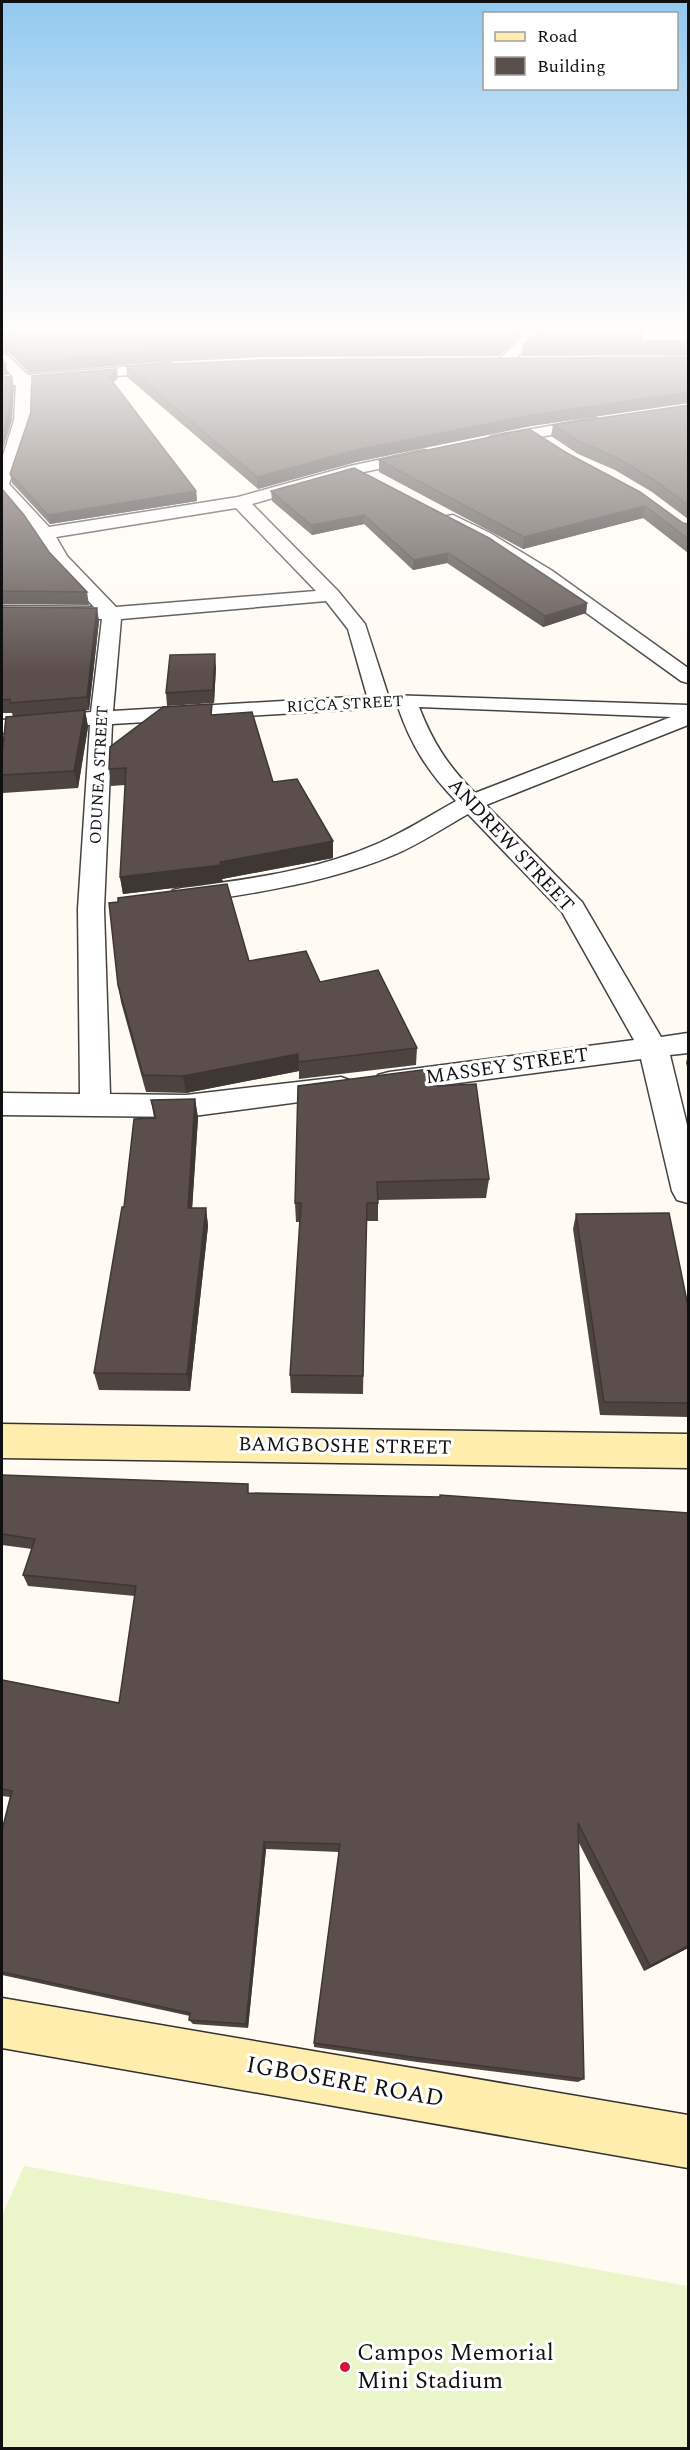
<svg xmlns="http://www.w3.org/2000/svg" width="690" height="2450" viewBox="0 0 690 2450" font-family="Spectral,serif">
<style>
.pitch{fill:#ebf5ca}
.lines{fill:none;stroke-linecap:round;stroke-linejoin:round}
.street-casing{stroke:#434343;stroke-width:3}
.secondary-casing{stroke:#323232;stroke-width:3}
.street{fill:#fff;fill-rule:evenodd}
.secondary{fill:#ffedae;fill-rule:evenodd}
.wall{fill:#4d4440}
.shaded-wall{fill:#3f3734}
.building{fill:#5a4f4b;stroke:#3f3734;stroke-width:1.5}
.poi-dot{fill:#d11735;stroke:#fff;stroke-width:2}
.labels{text-anchor:middle;dominant-baseline:central;stroke-width:6;stroke-linejoin:round;paint-order:stroke}
.far-street-label{font-size:16px;fill:#101010;stroke:#fff}
.street-label{font-size:20px;fill:#101010;stroke:#fff}
.near-street-label{font-size:24px;fill:#101010;stroke:#fff}
.near-poi-label{font-size:24px;fill:#101010;stroke:#fff;text-anchor:start}
</style>
<rect width="100%" height="100%" fill="#fffbf3"/>
<!-- pitch -->
<path class="pitch" d="M 24,2166 L 688,2286 L 688,2448 L 2,2448 L 2,2215 Z"/>
<g class="lines">
<!-- street casing -->
<g class="street-casing">
<path id="street" d="M 529,331 L 544,331 L 510,364 L 500,364 L 498,361 L 500,358 Z
M 2,354 L 7,355 L 28,375 L 171,363 L 178,367 L 171,371 L 31,384 L 30,420 L 9,484 L 49,527 L 238,497 L 350,466 L 424,450 L 430,452 L 432,455 L 430,458 L 359,473 L 252,504 L 338,591 L 365,624 L 388,695 L 688,705 L 688,725 L 486,805 L 582,902 L 661,1037 L 688,1033 L 688,1053 L 670,1055 L 688,1129 L 688,1203 L 677,1200 L 672,1191 L 641,1059 L 389,1092 L 378,1089 L 374,1082 L 378,1075 L 389,1072 L 634,1040 L 562,912 L 468,814 C 445,827 421,843 396,854 C 328,883 255,893 182,904 L 173,902 L 169,896 L 173,890 L 182,888 C 249,879 316,871 379,843 C 406,831 431,815 456,801 C 428,772 411,745 398,707 L 112,724 L 104,909 L 110,1094 L 186,1095 L 341,1077 L 352,1081 L 356,1088 L 352,1095 L 186,1117 L 2,1115 L 2,1093 L 80,1094 L 78,909 L 90,725 L 2,733 L 2,720 L 91,712 L 102,619 L 2,618 L 2,606 L 94,607 L 53,563 L 37,535 L 2,496 L 2,459 L 14,420 L 16,385 L 2,386 L 2,378 L 13,377 L 2,365 ZM 236,508 L 316,591 L 116,607 L 67,556 L 56,537 ZM 326,601 L 348,629 L 367,696 L 113,711 L 121,619 ZM 419,707 L 671,717 L 475,793 C 448,766 433,743 419,707 Z
M 595,418 L 600,420 L 603,423 L 600,426 L 492,446 L 484,441 L 492,436 Z
M 453,515 L 490,533 L 551,570 L 688,668 L 688,683 L 681,681 L 538,578 L 447,524 L 444,520 L 447,516 Z"/>
</g>
<!-- secondary casing -->
<g class="secondary-casing">
<path id="secondary" d="M 2,1424 L 688,1434 L 688,1468 L 2,1458 Z
M 2,1998 L 688,2115 L 688,2168 L 2,2048 Z"/>
</g>
<!-- street -->
<use href="#street" class="street"/>
<!-- secondary -->
<use href="#secondary" class="secondary"/>
</g>
<!-- wall -->
<path class="wall" d="M 526,331 L 499,356 L 264,357 L 146,363 L 29,373 L 9,353 L 2,352 L 2,338 Z
M 538,331 L 645,331 L 641,341 L 688,341 L 688,403 L 531,426 L 356,462 L 258,489 L 127,377 L 126,366 L 688,357 L 688,355 L 522,356 L 523,345 Z
M 118,378 L 113,383 L 196,491 L 197,501 L 50,524 L 12,483 L 10,474 Z
M 688,405 L 688,519 L 652,492 L 615,470 L 578,454 L 551,436 L 553,425 Z
M 565,452 L 683,523 L 688,524 L 688,553 L 643,518 L 523,549 L 379,472 L 379,460 Z
M 354,468 L 587,603 L 586,613 L 543,627 L 447,563 L 413,570 L 364,524 L 312,535 L 272,501 L 271,491 Z
M 2,489 L 49,552 L 87,592 L 89,605 L 2,604 Z
M 2,607 L 99,621 L 89,710 L 13,717 L 12,713 L 2,713 Z
M 216,667 L 214,703 L 167,706 L 166,693 Z
M 85,710 L 88,727 L 78,788 L 3,793 L 2,786 L 2,755 Z
M 213,715 L 273,782 L 333,858 L 222,879 L 223,882 L 123,894 L 120,877 L 125,785 L 111,786 L 109,769 Z
M 320,982 L 417,1048 L 416,1065 L 299,1079 L 299,1071 L 186,1093 L 146,1092 L 121,1002 L 118,985 Z
M 688,1055 L 688,1070 L 686,1063 Z
M 437,1086 L 489,1179 L 486,1198 L 378,1200 L 378,1221 L 366,1221 L 363,1394 L 291,1393 L 290,1375 L 300,1222 L 296,1222 L 295,1203 Z
M 195,1099 L 198,1118 L 192,1208 L 206,1208 L 208,1226 L 190,1391 L 99,1390 L 94,1373 L 124,1207 L 154,1118 L 151,1100 Z
M 576,1214 L 688,1306 L 688,1417 L 600,1415 L 573,1229 Z
M 2,1475 L 250,1493 L 688,1513 L 688,1948 L 644,1971 L 578,1841 L 584,2079 L 578,2082 L 417,2062 L 314,2047 L 314,2043 L 339,1852 L 266,1849 L 248,2028 L 193,2024 L 189,2020 L 190,2016 L 2,1975 L 2,1830 L 10,1797 L 2,1796 L 2,1680 L 119,1703 L 135,1596 L 28,1586 L 23,1575 L 32,1549 L 2,1545 Z"/>
<!-- shaded-wall -->
<path class="shaded-wall" d="M 2,331 L 15,331 L 2,338 Z
M 516,331 L 526,331 L 499,356 L 500,345 Z
M 642,331 L 645,331 L 639,345 L 638,341 Z
M 144,352 L 146,363 L 29,373 L 27,362 Z
M 6,364 L 8,375 L 2,376 L 2,365 Z
M 117,369 L 118,378 L 110,386 L 109,377 Z
M 12,377 L 14,387 L 12,420 L 2,453 L 2,435 Z
M 688,392 L 688,403 L 531,426 L 356,462 L 258,489 L 257,477 L 356,450 L 532,415 Z
M 196,491 L 197,501 L 50,524 L 48,515 Z
M 645,506 L 643,518 L 523,549 L 524,537 Z
M 364,515 L 364,524 L 312,535 L 311,525 Z
M 448,553 L 447,563 L 413,570 L 414,560 Z
M 587,603 L 586,613 L 543,627 L 545,616 Z
M 97,608 L 99,621 L 89,710 L 87,697 Z
M 215,654 L 216,667 L 214,703 L 213,690 Z
M 85,710 L 88,727 L 78,788 L 74,771 Z
M 333,841 L 333,858 L 222,879 L 223,882 L 123,894 L 120,877 L 220,862 Z
M 298,1054 L 299,1071 L 186,1093 L 183,1076 Z
M 195,1099 L 198,1118 L 191,1226 L 188,1208 Z
M 206,1208 L 208,1226 L 190,1391 L 187,1374 Z
M 264,1842 L 266,1849 L 248,2028 L 246,2024 Z
M 688,1946 L 688,1948 L 644,1971 L 650,1966 Z"/>
<!-- building -->
<path class="building" d="M 18,331 L 516,331 L 500,345 L 263,347 L 144,352 L 27,362 L 7,343 L 2,342 L 2,338 Z
M 538,331 L 642,331 L 638,341 L 688,341 L 688,344 L 523,345 Z
M 688,357 L 688,392 L 532,415 L 356,450 L 257,477 L 126,366 L 259,360 Z
M 2,358 L 6,364 L 2,365 Z
M 117,369 L 109,377 L 196,491 L 48,515 L 10,474 L 31,412 L 32,376 Z
M 2,377 L 12,377 L 10,408 L 2,435 Z
M 688,405 L 688,505 L 654,480 L 617,458 L 580,442 L 553,425 Z
M 529,429 L 565,452 L 640,492 L 683,523 L 688,524 L 688,539 L 645,506 L 524,537 L 379,460 Z
M 354,468 L 489,538 L 587,603 L 545,616 L 448,553 L 414,560 L 364,515 L 311,525 L 271,491 Z
M 2,489 L 24,515 L 49,552 L 87,592 L 2,591 Z
M 2,607 L 97,608 L 87,697 L 10,703 L 10,699 L 2,700 Z
M 215,654 L 213,690 L 166,693 L 170,655 Z
M 212,704 L 211,715 L 252,712 L 273,782 L 297,779 L 333,841 L 220,862 L 221,865 L 120,877 L 126,768 L 109,769 L 110,747 L 163,707 Z
M 85,710 L 74,771 L 2,775 L 2,755 L 6,717 Z
M 227,884 L 249,961 L 306,951 L 320,982 L 378,970 L 417,1048 L 298,1062 L 298,1054 L 183,1076 L 143,1075 L 118,985 L 109,903 L 118,902 L 118,898 Z
M 429,1069 L 437,1086 L 476,1084 L 489,1179 L 377,1182 L 378,1203 L 367,1203 L 363,1376 L 290,1375 L 301,1203 L 295,1203 L 298,1086 Z
M 195,1099 L 188,1208 L 206,1208 L 187,1374 L 94,1373 L 122,1207 L 124,1207 L 134,1119 L 156,1118 L 151,1100 Z
M 669,1213 L 688,1306 L 688,1403 L 604,1402 L 576,1214 Z
M 2,1475 L 248,1484 L 248,1493 L 440,1497 L 440,1495 L 688,1513 L 688,1946 L 650,1966 L 578,1823 L 584,2079 L 419,2058 L 314,2043 L 340,1844 L 264,1842 L 246,2024 L 189,2020 L 190,2013 L 2,1972 L 2,1830 L 12,1791 L 2,1789 L 2,1680 L 119,1703 L 136,1586 L 23,1575 L 35,1539 L 2,1534 Z"/>
<!-- sky -->
<linearGradient id="sky" x2="0" y2="1"><stop stop-color="#92c9f0"/><stop offset="0.49" stop-color="#fffdfa"/><stop offset="1" stop-color="#fffdfa" stop-opacity="0"/></linearGradient>
<rect width="690" height="674" fill="url(#sky)"/>
<!-- markers -->
<circle class="poi-dot" cx="345" cy="2367" r="6"/>
<g class="labels">
<!-- far-street labels -->
<g class="far-street-label">
<text transform="translate(345 704) rotate(-3)">RICCA STREET</text>
<text transform="translate(99 775) rotate(-87)">ODUNEA STREET</text>
</g>
<!-- street labels -->
<g class="street-label">
<text transform="translate(511 845) rotate(47)">ANDREW STREET</text>
<text transform="translate(507 1066) rotate(-8)">MASSEY STREET</text>
<text transform="translate(345 1446) rotate(1)">BAMGBOSHE STREET</text>
</g>
<!-- near-street labels -->
<g class="near-street-label">
<text transform="translate(345 2082) rotate(10)">IGBOSERE ROAD</text>
</g>
<!-- near-poi labels -->
<g class="near-poi-label">
<text x="357" y="2353">Campos Memorial<tspan x="357" dy="28">Mini Stadium</tspan></text>
</g>
</g>
<!-- border -->
<rect width="690" height="2450" fill="none" stroke="#101010" stroke-width="6"/>
<!-- legend -->
<rect x="483" y="12" width="195" height="78" fill="#ffffff" stroke="#9f9f9f" stroke-width="1.5"/>
<rect x="495" y="32" width="30" height="9" fill="#ffedae" stroke="#9f9f9f" stroke-width="1.5"/>
<text x="537" y="42" font-size="18" fill="#101010">Road</text>
<rect x="495" y="57" width="30" height="18" fill="#5a4f4b" stroke="#9f9f9f" stroke-width="1.5"/>
<text x="537" y="72" font-size="18" fill="#101010">Building</text>
</svg>
